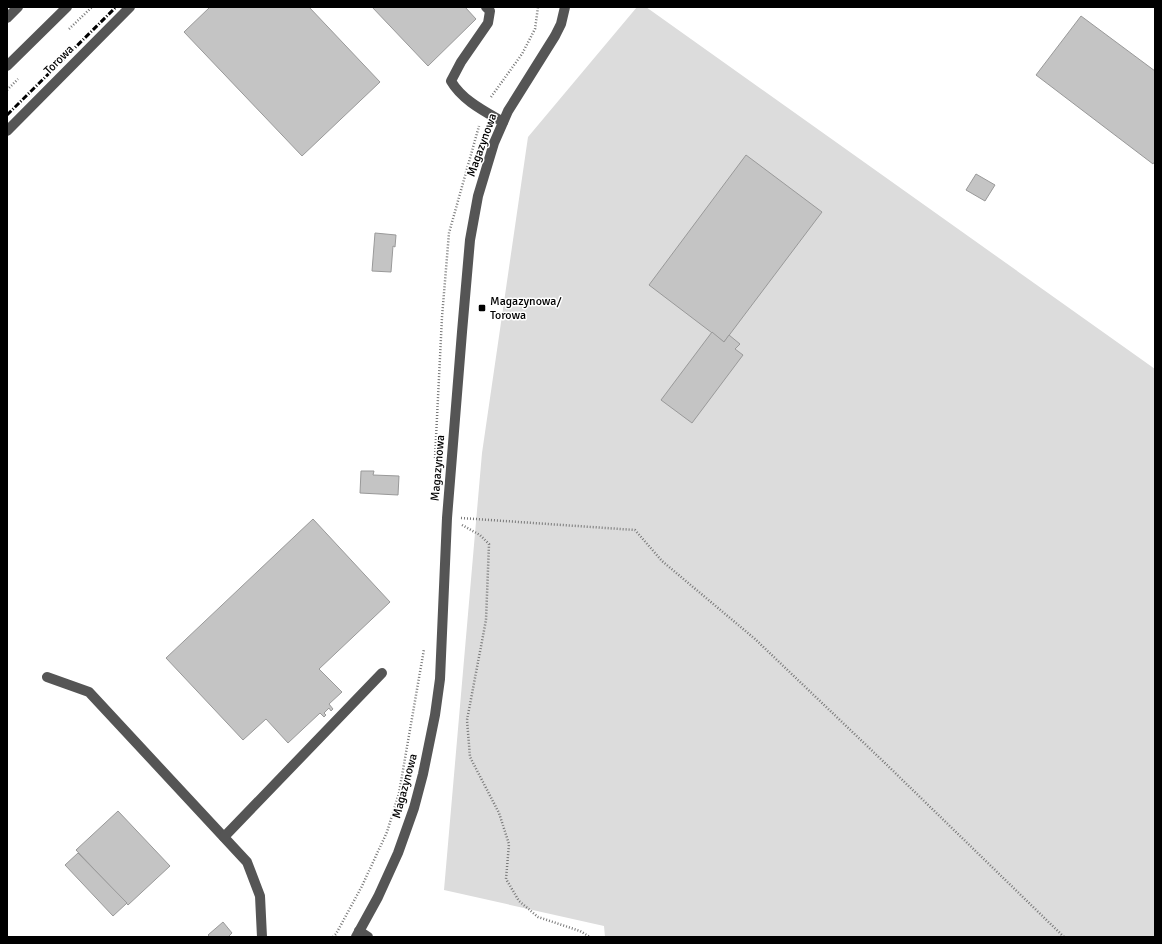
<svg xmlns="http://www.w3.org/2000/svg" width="1162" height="944" font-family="Signika,sans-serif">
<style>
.green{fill:#dcdcdc}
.building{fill:#c4c4c4;stroke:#999}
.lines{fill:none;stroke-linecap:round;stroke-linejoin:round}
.path{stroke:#777;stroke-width:2.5;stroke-dasharray:1 2;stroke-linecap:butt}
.minor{stroke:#555;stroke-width:10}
.rail{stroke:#000;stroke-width:3;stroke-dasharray:6 2 1 2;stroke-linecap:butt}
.poi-dot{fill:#000;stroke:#fff;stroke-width:1.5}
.labels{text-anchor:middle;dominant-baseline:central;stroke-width:3;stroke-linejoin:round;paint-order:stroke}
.street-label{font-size:12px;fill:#000;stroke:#fff}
.poi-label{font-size:12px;fill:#000;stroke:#fff;text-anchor:start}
</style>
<rect width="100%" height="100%" fill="#fff"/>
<!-- green -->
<path class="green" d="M637 7H646L1155 369V937H605L604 926 444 890 482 453 528 137Z"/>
<!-- building -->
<g class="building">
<path d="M210 7H309L380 82 302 156 184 32Z"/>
<path d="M372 7H465L476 19 428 66Z"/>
<path d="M1081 16 1155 71V161L1153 164 1036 75Z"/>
<path d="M746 155 822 212 724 342 649 285Z"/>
<path d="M976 174 995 185 985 201 966 190Z"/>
<path d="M375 233 396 235 395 247 393 246 391 272 372 271Z"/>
<path d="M712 332 724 342 729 335 740 344 735 349 743 355 692 423 661 400Z"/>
<path d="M361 471H374L373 475 399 476 398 495 360 493Z"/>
<path d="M313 519 390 602 319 669 342 692 329 704 333 709 331 711 329 708 324 713 326 715 324 717 320 713 288 743 266 719 243 740 166 658Z"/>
<path d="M118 811 170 866 128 905 76 850Z"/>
<path d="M78 853 127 903 113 916 65 865Z"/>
<path d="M223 922 232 933 228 937H210L208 935Z"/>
</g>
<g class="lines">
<!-- path -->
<g class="path">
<path d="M69 29 92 7"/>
<path d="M7 90 18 79"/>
<path d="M491 97 522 54 535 29 538 7"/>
<path d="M435 458 442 317 449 233 479 126"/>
<path d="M461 518 635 530 662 561 755 639 887 765 1064 937"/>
<path d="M462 525 480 535 489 544 486 620 467 720 470 757 499 813 509 844 506 879 519 901 538 917 580 931 590 937"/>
<path d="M333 937 336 934 362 886 387 832 399 793 424 649"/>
</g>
<!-- minor -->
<g class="minor">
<path d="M486 7 490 11 488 23 461 62 451 81C462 100 484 111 503 122"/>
<path d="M7 18 18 7"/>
<path d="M7 66 67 7"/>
<path d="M7 131 130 7"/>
<path d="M47 677 89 692 247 862 260 896 262 937"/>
<path d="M224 837 382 673"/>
<path d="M359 931 368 937"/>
<path d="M356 937 378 897 398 853 414 808 423 774 435 715 440 679 447 518 462 332 470 240 478 196 494 143 508 111 555 36 561 24 565 7"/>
</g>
<!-- rail -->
<path class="rail" d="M7 115 116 7"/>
</g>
<!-- markers -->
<rect class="poi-dot" x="478" y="304" width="8" height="8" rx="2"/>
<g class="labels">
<!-- street labels -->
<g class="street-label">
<text transform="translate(59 60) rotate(-45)">Torowa</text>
<text transform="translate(482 145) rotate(-70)">Magazynowa</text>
<text transform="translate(438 468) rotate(-85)">Magazynowa</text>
<text transform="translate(405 786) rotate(-75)">Magazynowa</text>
</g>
<!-- poi labels -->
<g class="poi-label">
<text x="490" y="301">Magazynowa/<tspan x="490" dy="14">Torowa</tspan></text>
</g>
</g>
<!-- border -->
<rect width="1162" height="944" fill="none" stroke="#000000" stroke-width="16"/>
</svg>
